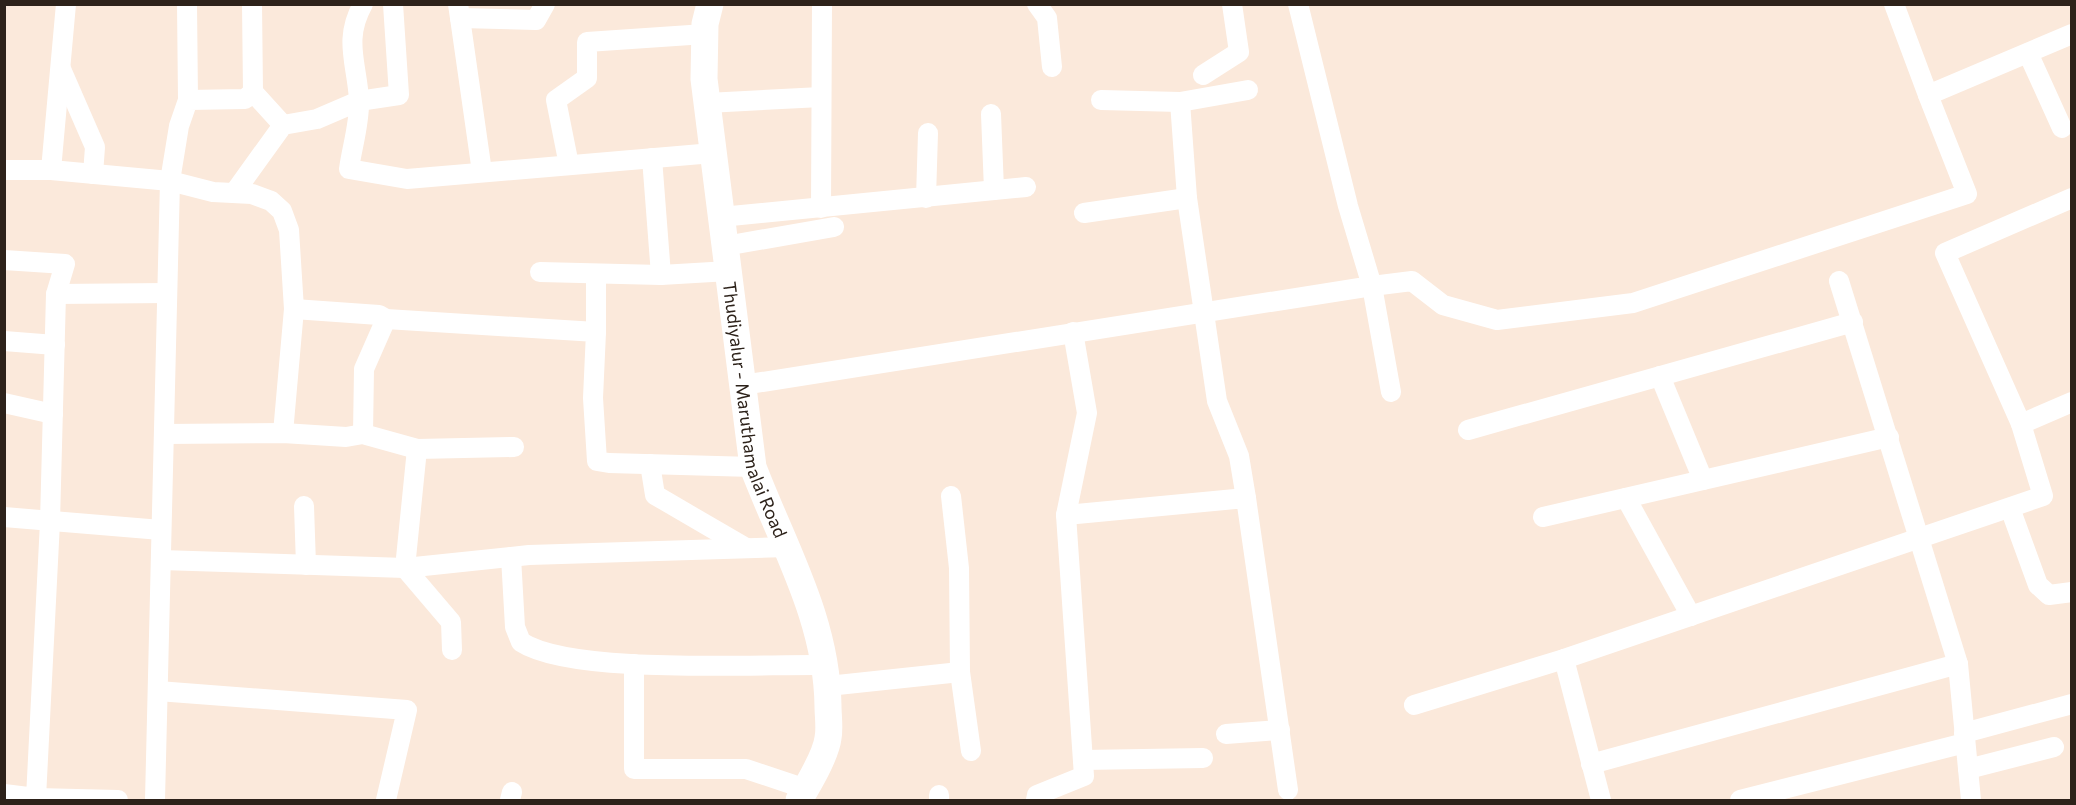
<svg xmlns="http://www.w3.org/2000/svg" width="2076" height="805" font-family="Commissioner,sans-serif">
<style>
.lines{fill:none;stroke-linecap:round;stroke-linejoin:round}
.street{stroke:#fff;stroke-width:20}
.secondary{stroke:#fff;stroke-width:27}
.labels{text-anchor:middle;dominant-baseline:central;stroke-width:4.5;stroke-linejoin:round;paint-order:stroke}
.street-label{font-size:18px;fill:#2d221a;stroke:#fff}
</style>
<rect width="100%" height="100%" fill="#fbe9db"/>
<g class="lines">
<!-- street -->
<g class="street">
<path d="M66 4 51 170 170 181 213 192 252 194 271 201 282 211 289 230 294 309 283 433"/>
<path d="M187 4 188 100"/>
<path d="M363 4C343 40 357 63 359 100 360 122 352 147 349 169L407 179 713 153"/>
<path d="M458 4 482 172"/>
<path d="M1037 4 1047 18 1052 67"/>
<path d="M1894 4 1928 95 2072 34"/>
<path d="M460 18 536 20 545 4"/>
<path d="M2028 53 2062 128"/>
<path d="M61 69 95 147 93 174"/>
<path d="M1203 75 1239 52 1232 4"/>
<path d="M253 92 283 125"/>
<path d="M1101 100 1180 102 1248 90"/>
<path d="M1180 102 1187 198 1217 401 1239 456 1246 498"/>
<path d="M707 103 821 97"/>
<path d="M991 114 994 190"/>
<path d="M652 158 661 275"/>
<path d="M569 165 556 100 587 78V42L705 34"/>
<path d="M4 170H51"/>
<path d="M234 193 283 125 317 119 359 101 399 95 393 4"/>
<path d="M926 198 928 133"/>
<path d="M821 208 822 4"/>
<path d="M1084 213 1187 198"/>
<path d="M721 217 1026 187"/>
<path d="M725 246 834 227"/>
<path d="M4 260 65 264 56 294 50 522 36 798 4 794"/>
<path d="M540 272 661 275 729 271"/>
<path d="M596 274V332"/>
<path d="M1839 281 1958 664 1971 800"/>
<path d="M56 294 167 293"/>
<path d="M294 309 379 315 386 319 596 332 593 398 597 461 609 463 753 467"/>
<path d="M4 341 55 345"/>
<path d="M1660 376 1703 480"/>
<path d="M743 385 1372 286 1348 206 1298 4"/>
<path d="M1391 392 1372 286 1412 281 1443 305 1497 320 1633 303 1967 194 1928 95"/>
<path d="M4 403 53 414"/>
<path d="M2021 424 1945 253 2072 198"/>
<path d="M1468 430 1853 322"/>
<path d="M164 434 283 433 346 437 363 434 417 449 514 447"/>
<path d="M363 434 364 369 386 319"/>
<path d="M417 449 405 568 451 622 452 650"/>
<path d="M650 464 655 495 746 548"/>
<path d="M951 496 959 568 960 672 971 751"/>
<path d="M1626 498 1691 616"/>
<path d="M304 506 306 565"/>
<path d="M2010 508 2038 585 2049 595 2072 592"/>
<path d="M1066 515 1246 498 1288 790"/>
<path d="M4 517 161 530"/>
<path d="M1543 517 1889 437"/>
<path d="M511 557 515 627 521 642C572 675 756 664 824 665"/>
<path d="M161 560 405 568 529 555 787 547"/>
<path d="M1564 659 1601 800"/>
<path d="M634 664V769H746L806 789"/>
<path d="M828 686 960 672"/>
<path d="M158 691 407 710 386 800"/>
<path d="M1414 705 1564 659 2043 496 2021 424 2072 402"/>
<path d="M1964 733 2072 704"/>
<path d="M1226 734 1280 730"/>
<path d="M1083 760 1203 758"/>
<path d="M1591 764 1958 664"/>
<path d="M1968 769 2054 747"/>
<path d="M36 800V798L118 800"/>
<path d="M155 800 170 181 179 126 188 100 245 99 253 92 252 4"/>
<path d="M510 800 512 792"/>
<path d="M939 800V795"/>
<path d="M1036 800 1037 795 1084 776 1066 515 1087 413 1073 332"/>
<path d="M1740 800 1965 743"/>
</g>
<!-- secondary -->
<path class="secondary" id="s1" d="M710 4 705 24 704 79 753 467C783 546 827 619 828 706 828 716 830 728 828 738 826 755 808 785 799 800"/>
</g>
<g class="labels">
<!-- street labels -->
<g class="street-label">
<text stroke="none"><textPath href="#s1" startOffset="411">Thudiyalur - Maruthamalai Road</textPath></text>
</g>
</g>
<!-- border -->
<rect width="2076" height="805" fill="none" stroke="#2d221a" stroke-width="12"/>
</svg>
